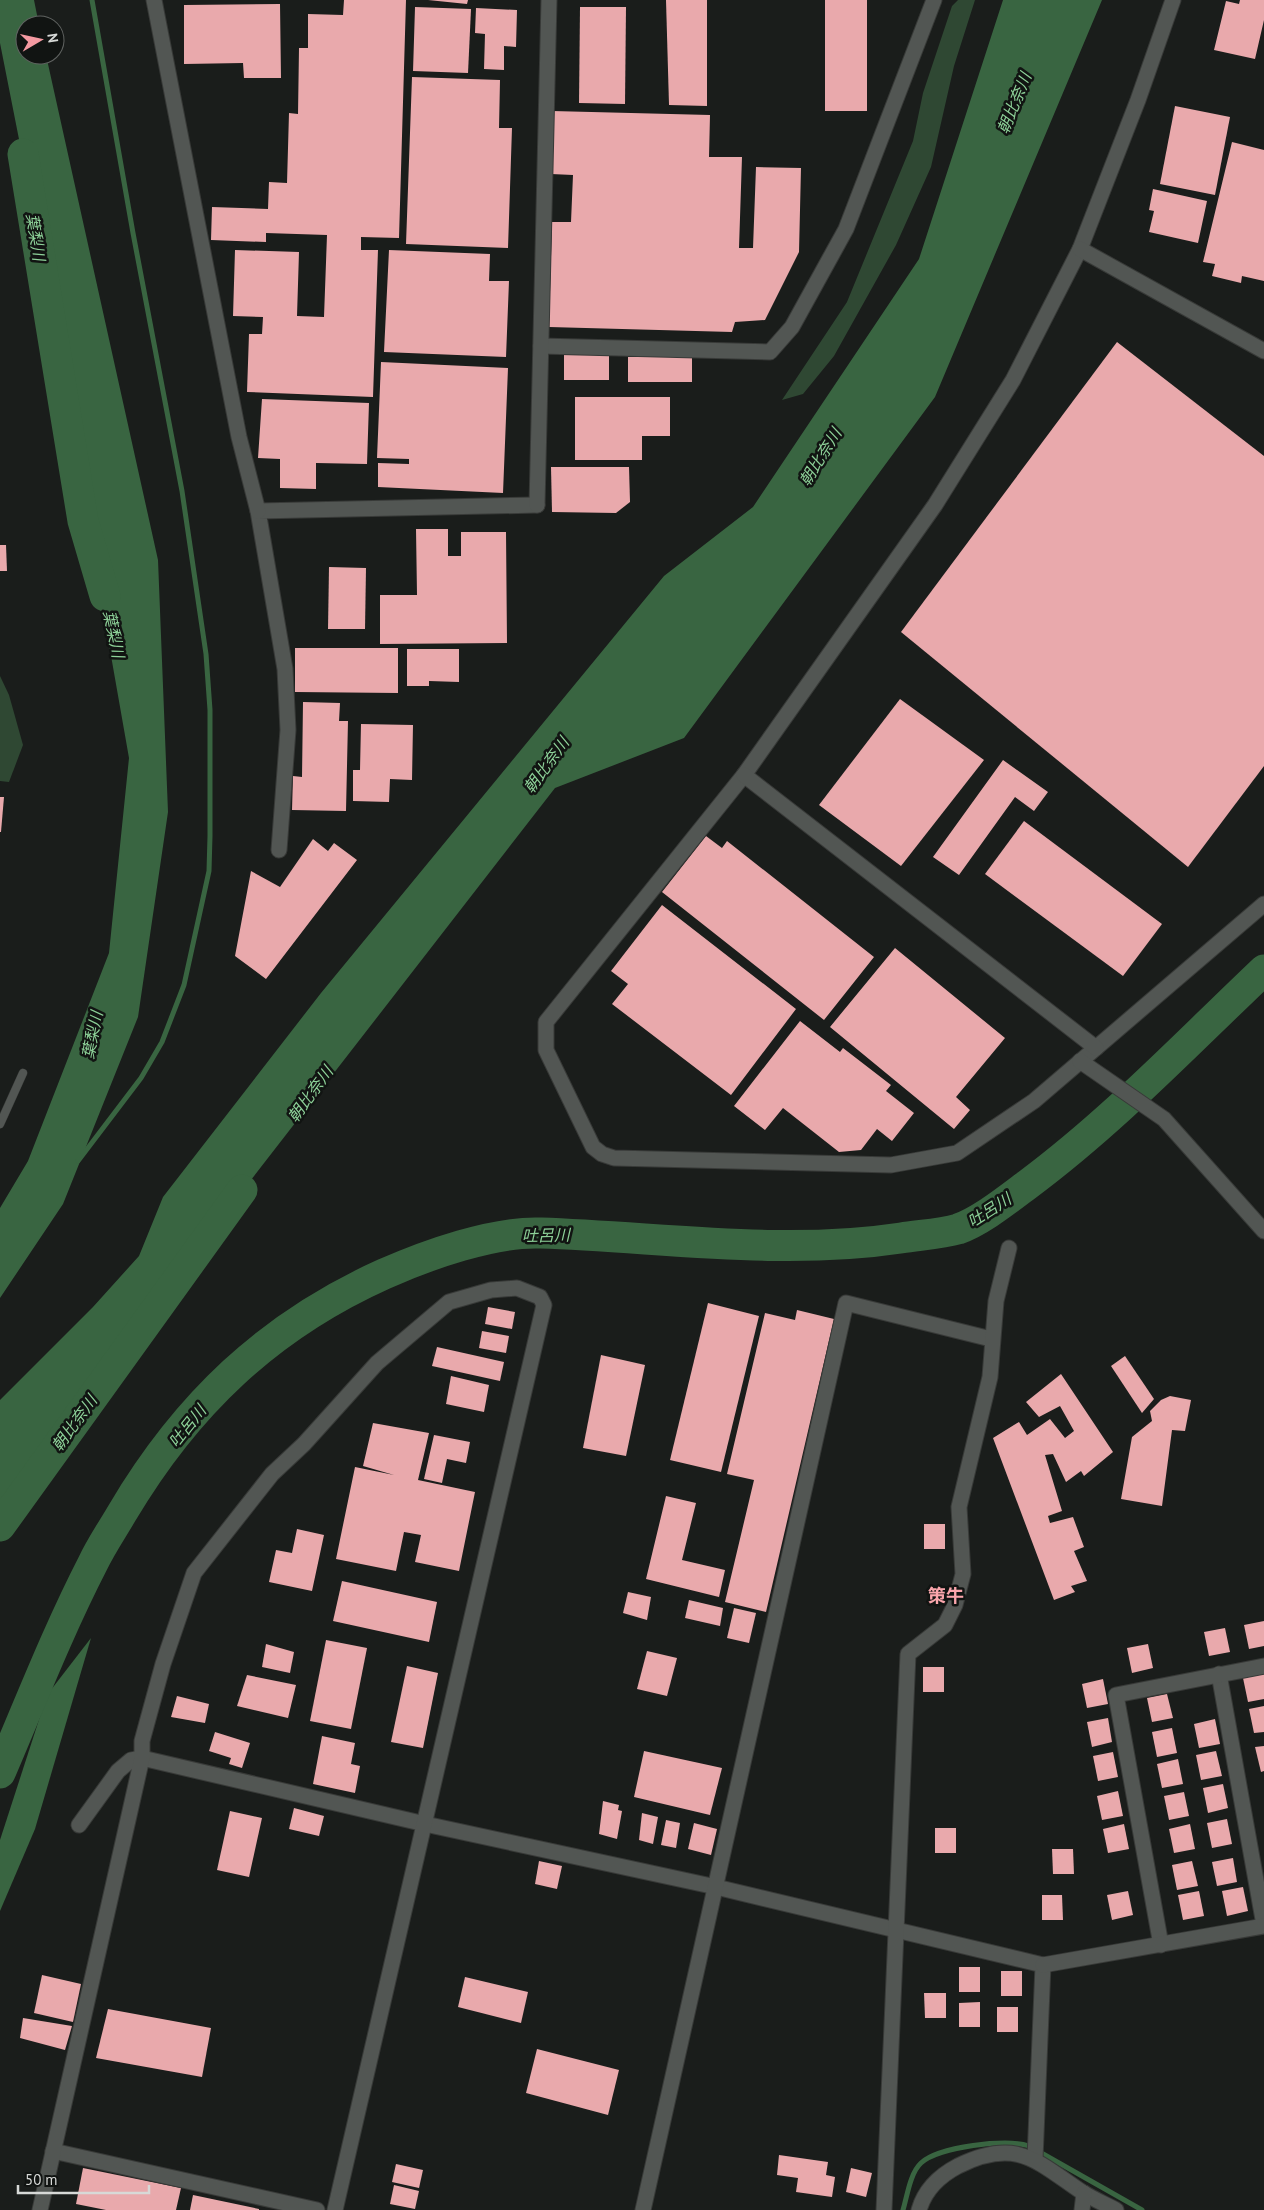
<svg xmlns="http://www.w3.org/2000/svg" width="1264" height="2210" font-family="'PT Sans','Noto Sans JP',sans-serif">
<style>
.green{fill:#2f4833}
.water{fill:#396541}
.lines{fill:none;stroke-linecap:round;stroke-linejoin:round}
.stream{stroke:#396541;stroke-width:5}
.river{stroke:#396541;stroke-width:31}
.building{fill:#e9a9ac}
.service-casing{stroke:#383a38;stroke-width:9}
.minor-casing{stroke:#383a38;stroke-width:17}
.tertiary-casing{stroke:#383a38;stroke-width:17}
.service{stroke:#525653;stroke-width:8}
.minor{stroke:#525653;stroke-width:15}
.tertiary{stroke:#525653;stroke-width:15}
.labels{text-anchor:middle;dominant-baseline:central;stroke-width:5;stroke-linejoin:round;paint-order:stroke}
.water-label{font-size:16px;font-style:italic;fill:#8dd198;stroke:#111412}
.quarter-label{font-size:18px;font-weight:bold;fill:#faa6ac;stroke:#111412}
</style>
<rect width="100%" height="100%" fill="#1a1d1b"/>
<!-- green -->
<g class="green">
<path d="M958 0H975L954 66 931 167 896 245 834 356 803 394 782 400 847 302 913 141 923 93 952 6Z"/>
<path d="M0 676 9 695 23 745 9 782 0 781Z"/>
</g>
<!-- water -->
<g class="water">
<path d="M0 0H34L39 25H25V55H46L158 560 168 812 138 1017 63 1204 0 1298V1208L28 1161 109 953 129 758 30 195 0 43Z"/>
<path d="M1003 0H1102L935 397 684 738 555 788 216 1225 28 1473 0 1533V1400L93 1307 139 1256 163 1197 321 993 664 576 753 507 919 259Z"/>
<path d="M91 1638 35 1829 0 1911V1840L47 1695Z"/>
</g>
<g class="lines">
<!-- stream -->
<g class="stream">
<path d="M78 1161 141 1078 162 1042 184 985 209 871 210 836V710L206 654 182 491 133 233 92 0"/>
<path d="M903 2210C907 2197 910 2173 921 2163 938 2147 1007 2138 1029 2146L1142 2210"/>
</g>
<!-- river -->
<g class="river">
<path d="M23 154 83 521 105 596"/>
<path d="M0 1526 242 1190"/>
<path d="M0 1773C30 1703 58 1631 93 1563 101 1546 112 1530 122 1513 186 1405 268 1326 384 1274 427 1255 494 1231 541 1233 661 1237 782 1256 901 1238 920 1235 941 1234 958 1229 981 1221 1008 1199 1027 1185 1113 1121 1187 1043 1264 970"/>
</g>
</g>
<!-- building -->
<g class="building">
<path d="M344 0H406L399 238 361 237V250H378L373 397 247 392 249 334H262L263 317 233 316 235 250 299 252 297 316 324 317 327 235 266 233V242L211 240 212 207 268 209 269 182 287 183 289 113 298 114 299 48H308V14L343 15Z"/>
<path d="M428 0H468L467 4Z"/>
<path d="M666 0H707V106L669 105Z"/>
<rect x="825" y="0" width="42" height="111"/>
<path d="M1240 0H1264V20L1255 59 1214 50 1226 1 1239 4Z"/>
<path d="M280 4 281 78H244L243 63 184 64V5Z"/>
<path d="M415 7 471 9 468 73 413 71Z"/>
<path d="M580 7H626L625 104 579 103Z"/>
<path d="M476 8 517 10 516 47 504 46V70L484 69 485 34 475 33Z"/>
<path d="M412 77 500 80 499 128H512L508 248 406 244Z"/>
<path d="M1175 106 1230 117 1215 195 1160 184Z"/>
<path d="M552 111 710 115 709 157H742L739 248H753L756 167 801 168 799 252 765 320 735 322 732 332 549 327 552 222H571L573 175 551 174Z"/>
<path d="M1232 142 1264 150V281L1242 276 1241 283 1212 276 1215 264 1203 262Z"/>
<path d="M1153 189 1207 201 1198 243 1149 232 1154 211 1149 210Z"/>
<path d="M389 250 490 254 489 281H509L506 357 384 352Z"/>
<path d="M1117 342 1264 456V766L1188 867 901 632Z"/>
<path d="M564 354 609 355V380H564Z"/>
<rect x="628" y="357" width="64" height="25"/>
<path d="M381 362 508 368 503 493 378 487V463L409 464V459L377 458Z"/>
<path d="M575 397H670V436H642V460H575Z"/>
<path d="M262 399 369 403 367 464 316 463V489L280 488V459L258 458Z"/>
<path d="M551 467H629L630 502 616 513 552 512Z"/>
<path d="M416 529H448V556H461V532H506L507 643 380 644V595H417Z"/>
<path d="M0 545H6L7 571H0Z"/>
<path d="M329 567 366 568 365 629H328Z"/>
<path d="M295 648H398V693L295 692Z"/>
<path d="M407 649H459V682L429 681V686H407Z"/>
<path d="M900 699 984 760 901 866 819 805Z"/>
<path d="M303 702 340 703 339 721H348L346 811 292 810 293 776 302 777Z"/>
<path d="M361 724 413 725 412 780 390 779 389 802 353 801V770H360Z"/>
<path d="M1003 760 1048 792 1034 811 1015 797 959 875 933 857Z"/>
<path d="M0 797H4L1 832H0Z"/>
<path d="M1024 821 1162 924 1123 976 985 874Z"/>
<path d="M706 836 722 848 727 841 874 957 824 1020 662 892Z"/>
<path d="M313 839 328 851 334 843 357 860 266 979 235 956 251 871 280 887Z"/>
<path d="M662 905 796 1009 731 1095 612 1004 628 984 611 971Z"/>
<path d="M895 948 1005 1038 956 1097 970 1110 954 1129 830 1027Z"/>
<path d="M800 1021 840 1052 843 1048 891 1085 886 1091 914 1113 892 1141 877 1129 861 1150 839 1152 783 1108 765 1130 734 1106Z"/>
<path d="M708 1303 759 1316 721 1472 670 1460Z"/>
<path d="M488 1307 515 1312 512 1329 485 1324Z"/>
<path d="M797 1310 834 1319 766 1612 725 1602 754 1480 727 1474 765 1313 795 1320Z"/>
<path d="M482 1331 509 1336 506 1353 479 1348Z"/>
<path d="M437 1347 504 1362 500 1381 432 1366Z"/>
<path d="M601 1355 645 1365 626 1456 583 1448Z"/>
<path d="M1125 1356 1154 1399 1142 1413 1111 1366Z"/>
<path d="M1061 1374 1113 1452 1084 1476 1081 1471 1066 1482 1053 1454 1045 1455 1062 1511 1048 1516 1050 1523 1073 1517 1084 1547 1074 1551 1087 1581 1071 1586 1075 1592 1054 1600 993 1438 1019 1422 1027 1435 1050 1419 1065 1438 1074 1431 1060 1406 1039 1417 1026 1402Z"/>
<path d="M451 1376 489 1385 484 1412 446 1404Z"/>
<path d="M1170 1396 1191 1400 1185 1431 1172 1430 1162 1506 1121 1499 1132 1437 1152 1421 1150 1411 1161 1400Z"/>
<path d="M373 1423 429 1433 418 1480 475 1492 459 1571 415 1562 421 1535 404 1532 396 1571 336 1559 355 1467 394 1475 363 1466Z"/>
<path d="M434 1435 470 1442 466 1463 447 1459 442 1483 424 1479Z"/>
<path d="M666 1496 696 1503 682 1560 725 1570 719 1597 646 1579Z"/>
<rect x="924" y="1524" width="21" height="25"/>
<path d="M297 1529 324 1535 312 1591 269 1582 276 1550 292 1553Z"/>
<path d="M342 1581 437 1602 429 1642 333 1621Z"/>
<path d="M628 1592 651 1597 647 1620 623 1613Z"/>
<path d="M689 1600 723 1608 720 1626 685 1618Z"/>
<path d="M734 1608 756 1613 749 1643 727 1638Z"/>
<path d="M1264 1621V1646L1249 1649 1244 1625Z"/>
<path d="M1225 1628 1230 1652 1209 1656 1204 1632Z"/>
<path d="M326 1640 367 1648 351 1729 310 1721Z"/>
<path d="M266 1644 294 1652 290 1673 262 1667Z"/>
<path d="M1148 1644 1153 1668 1132 1673 1127 1648Z"/>
<path d="M647 1651 677 1658 667 1696 637 1689Z"/>
<path d="M407 1666 438 1673 423 1748 391 1742Z"/>
<rect x="923" y="1667" width="21" height="25"/>
<path d="M1264 1674V1699L1248 1702 1243 1678Z"/>
<path d="M247 1675 296 1685 288 1718 237 1706Z"/>
<path d="M1103 1679 1108 1704 1087 1708 1082 1684Z"/>
<path d="M1167 1694 1173 1718 1152 1722 1147 1698Z"/>
<path d="M177 1696 209 1704 205 1723 171 1717Z"/>
<path d="M1264 1706V1732L1254 1733 1249 1709Z"/>
<path d="M1108 1718 1112 1742 1092 1747 1087 1722Z"/>
<path d="M1215 1719 1220 1744 1199 1748 1194 1724Z"/>
<path d="M1172 1728 1177 1753 1157 1757 1152 1732Z"/>
<path d="M215 1732 250 1743 242 1768 229 1764 231 1758 209 1751Z"/>
<path d="M322 1736 355 1743 351 1764 360 1766 355 1793 313 1784Z"/>
<path d="M1264 1746V1771L1261 1772 1255 1747Z"/>
<path d="M644 1751 722 1768 710 1815 634 1797Z"/>
<path d="M1216 1751 1222 1776 1201 1780 1196 1755Z"/>
<path d="M1113 1752 1118 1777 1098 1781 1093 1756Z"/>
<path d="M1178 1759 1183 1784 1162 1788 1157 1764Z"/>
<path d="M1223 1784 1228 1808 1208 1813 1203 1788Z"/>
<path d="M1118 1791 1123 1816 1102 1820 1097 1796Z"/>
<path d="M1184 1792 1189 1816 1169 1820 1164 1796Z"/>
<path d="M603 1801 619 1805 618 1810 622 1811 617 1839 599 1834Z"/>
<path d="M294 1808 324 1816 319 1836 289 1829Z"/>
<path d="M230 1811 262 1818 249 1877 217 1870Z"/>
<path d="M642 1813 658 1817 653 1844 639 1840Z"/>
<path d="M1227 1819 1232 1844 1212 1848 1207 1823Z"/>
<path d="M666 1820 680 1823 676 1848 661 1845Z"/>
<path d="M694 1823 717 1829 711 1855 688 1849Z"/>
<path d="M1124 1824 1129 1849 1108 1853 1103 1829Z"/>
<path d="M1190 1824 1195 1849 1174 1853 1169 1829Z"/>
<rect x="935" y="1828" width="21" height="25"/>
<path d="M1052 1849H1073L1074 1874H1053Z"/>
<path d="M1233 1858 1237 1882 1217 1886 1212 1862Z"/>
<path d="M539 1861 562 1866 557 1889 535 1884Z"/>
<path d="M1192 1861 1198 1886 1177 1890 1172 1865Z"/>
<path d="M1243 1887 1248 1911 1227 1916 1222 1891Z"/>
<path d="M1128 1891 1133 1915 1112 1920 1107 1895Z"/>
<path d="M1199 1891 1204 1916 1183 1920 1178 1895Z"/>
<path d="M1042 1895H1062L1063 1920H1042Z"/>
<rect x="959" y="1967" width="21" height="25"/>
<rect x="1001" y="1971" width="21" height="25"/>
<path d="M42 1975 81 1984 73 2022 34 2013Z"/>
<path d="M465 1977 528 1992 521 2023 458 2007Z"/>
<path d="M924 1993H946V2018H925Z"/>
<path d="M980 2002V2027H959V2003Z"/>
<rect x="997" y="2007" width="21" height="25"/>
<path d="M108 2009 211 2028 202 2077 96 2058Z"/>
<path d="M23 2018 72 2026 65 2050 20 2038Z"/>
<path d="M537 2049 619 2070 608 2115 526 2093Z"/>
<path d="M779 2155 828 2162 826 2175 835 2177 832 2197 796 2192 798 2178 777 2175Z"/>
<path d="M396 2164 423 2170 419 2188 392 2182Z"/>
<path d="M83 2168 181 2188 176 2210H106L76 2204Z"/>
<path d="M851 2168 872 2173 866 2197 846 2192Z"/>
<path d="M394 2185 419 2191 415 2209 390 2204Z"/>
<path d="M193 2195 259 2209V2210H190Z"/>
</g>
<g class="lines">
<defs>
<path id="service" d="M0 1124 23 1073"/>
<g id="minor">
<path d="M1173 0 1138 100 1080 249 1013 380 935 505 744 775 546 1022V1050L593 1147 602 1154 614 1158 891 1165 957 1153 1034 1101 1264 904"/>
<path d="M1080 249 1264 351"/>
<path d="M541 346 770 352 792 327 846 229 934 0"/>
<path d="M744 775 1096 1048"/>
<path d="M279 850 288 730 285 669 258 511 537 505"/>
<path d="M1080 1061 1164 1119 1264 1231"/>
<path d="M1219 1674 1264 1925"/>
<path d="M79 1825 118 1771 131 1760 142 1758 425 1824 716 1887 1043 1965 1035 2159"/>
<path d="M1161 1945 1116 1695 1264 1666"/>
<path d="M53 2151 317 2210"/>
<path d="M40 2210 142 1758V1741L163 1664 194 1573 272 1474 304 1444 377 1363 449 1302 491 1290 517 1288 540 1297 544 1305 335 2210"/>
<path d="M643 2210 846 1303 991 1339"/>
<path d="M884 2210 908 1654 945 1625 955 1605 963 1574 959 1507 990 1377 996 1301 1009 1248"/>
<path d="M919 2210C925 2189 939 2176 958 2166 1017 2137 1036 2161 1082 2192 1093 2199 1105 2204 1116 2210"/>
<path d="M1082 2210 1084 2193"/>
</g>
<g id="tertiary">
<path d="M154 0 239 437 258 511"/>
<path d="M537 505 549 0"/>
<path d="M1043 1965 1264 1926"/>
</g>
</defs>
<!-- service casing -->
<use href="#service" class="service-casing"/>
<!-- minor casing -->
<use href="#minor" class="minor-casing"/>
<!-- tertiary casing -->
<use href="#tertiary" class="tertiary-casing"/>
<!-- service -->
<use href="#service" class="service"/>
<!-- minor -->
<use href="#minor" class="minor"/>
<!-- tertiary -->
<use href="#tertiary" class="tertiary"/>
</g>
<g class="labels">
<!-- water labels -->
<g class="water-label">
<text transform="translate(1014 103) rotate(-68)">朝比奈川</text>
<text transform="translate(36 237) rotate(81)">葉梨川</text>
<text transform="translate(820 457) rotate(-58)">朝比奈川</text>
<text transform="translate(114 634) rotate(78)">葉梨川</text>
<text transform="translate(546 765) rotate(-54)">朝比奈川</text>
<text transform="translate(92 1035) rotate(-79)">葉梨川</text>
<text transform="translate(310 1094) rotate(-54)">朝比奈川</text>
<text transform="translate(989 1210) rotate(-33)">吐呂川</text>
<text transform="translate(546 1235) rotate(-1)">吐呂川</text>
<text transform="translate(74 1423) rotate(-54)">朝比奈川</text>
<text transform="translate(187 1426) rotate(-51)">吐呂川</text>
</g>
<!-- quarter labels -->
<g class="quarter-label">
<text x="946" y="1595">策牛</text>
</g>
</g>
<!-- north arrow -->
<g transform="translate(40 40) rotate(81)"><circle r="24" fill="#111412" stroke="#606361"/>
<path d="M0-4L9 19L0 12L-9 19Z" fill="#f49aa1"/>
<text y="-8" font-size="14" font-weight="bold" text-anchor="middle" fill="#d7d9d7">N</text>
</g>
<!-- scale -->
<path d="M18 2185v8h131v-8" fill="none" stroke="#d7d9d7" stroke-width="2.5"/>
<text x="25" y="2185" font-size="15" fill="#d7d9d7" stroke="#111412" stroke-width="4" paint-order="stroke">50 m</text>
</svg>
